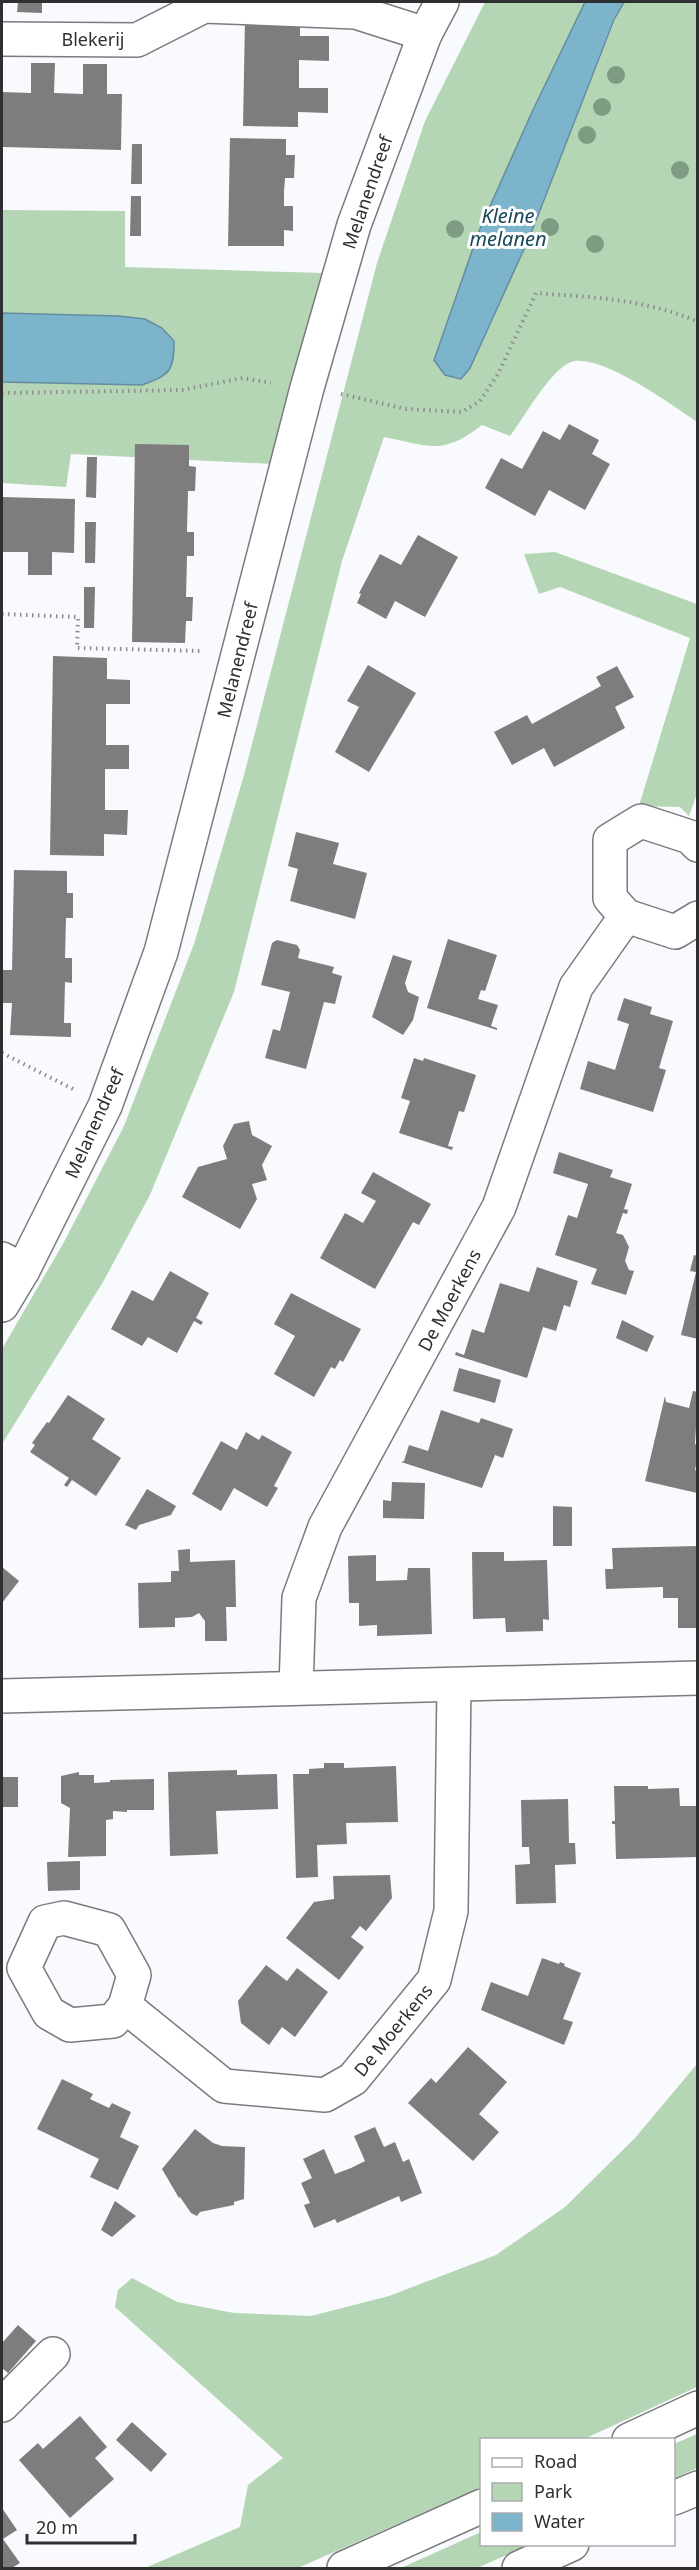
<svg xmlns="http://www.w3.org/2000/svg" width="699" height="2570" font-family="'Noto Sans',sans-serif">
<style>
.green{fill:#b5d6b4}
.water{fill:#7cb4cc;stroke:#658c9d;stroke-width:1.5}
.building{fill:#7f7c7d}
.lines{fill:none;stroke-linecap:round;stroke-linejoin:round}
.street-casing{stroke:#7a7b7e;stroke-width:36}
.secondary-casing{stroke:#7a7b7e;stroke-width:36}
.primary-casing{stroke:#7a7b7e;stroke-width:36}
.path{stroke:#8b8c8e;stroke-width:4;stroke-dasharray:1.5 4.5;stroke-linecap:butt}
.street{stroke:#fff;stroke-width:33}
.secondary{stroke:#fff;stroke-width:33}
.primary{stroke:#fff;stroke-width:33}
.tree{fill:#7e9c81}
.labels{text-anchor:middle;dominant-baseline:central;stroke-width:6;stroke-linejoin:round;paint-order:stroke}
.street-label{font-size:18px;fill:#2e2f30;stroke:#fff}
.water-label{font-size:20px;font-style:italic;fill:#174759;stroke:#fff}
</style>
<rect width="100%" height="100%" fill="#f9fafd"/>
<!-- green -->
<g class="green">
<path d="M485 2H585L532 112 479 231 434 359 445 375 470 368 530 236 615 20 624 2H697V422C674 406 599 352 571 362 550 370 524 418 510 436L482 425C442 456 430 446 384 437L342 561 234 992 150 1195 103 1282 2 1444V1349L64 1242 124 1126 194 944 244 775 377 263 425 121Z"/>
<path d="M2 210 125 211V267L323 273 272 464 71 454 66 487 2 483V382L142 385 145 319 119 316 2 313Z"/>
<path d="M555 552 697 604 698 791 689 816 680 807 639 806 690 638 560 587 539 594 524 554Z"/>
<path d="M697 2064V2387L584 2439 482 2440 481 2487 298 2568H145L240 2527 248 2485 283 2458 115 2307 118 2290 132 2278 177 2302 234 2313 311 2316 389 2296 496 2255 565 2207 635 2138Z"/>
<path d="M697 2434V2468L674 2479V2444Z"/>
<path d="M481 2532 482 2544 529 2545 477 2568H401Z"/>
</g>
<!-- water -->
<g class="water">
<path d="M585 2H624L614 20 530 236 470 368 461 379 445 375 434 360 479 231 532 112Z"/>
<path d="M2 313 119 316 145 319 162 328 174 341C174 371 170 375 142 385L2 382Z"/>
</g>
<!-- building -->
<g class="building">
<path d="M18 2H42V13L17 12Z"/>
<path d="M245 20 300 21V36H329V61L299 60V88H328V113L298 112V127L243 126Z"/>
<path d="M31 63H55L54 93 83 94V64H107V94H122L121 150 2 147V92L31 93Z"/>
<path d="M230 138 286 139V155H295L294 178H285L284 192V206H293V231L284 230V246H228Z"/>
<path d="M132 144H142V184H131Z"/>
<path d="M131 196H141V236H130Z"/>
<path d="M569 424 599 440 592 454 610 464 585 510 549 490 535 516 485 488 501 458 522 469 543 431 560 440Z"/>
<path d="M135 444 189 445V466L196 467 195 491H188L187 532H194V556H187L186 597H193L192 621H186L185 643 132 642Z"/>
<path d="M87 457H97L96 498 86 497Z"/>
<path d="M2 497 75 499 74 553 52 552V575H28V552H2Z"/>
<path d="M85 522H96L95 563H85Z"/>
<path d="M418 535 458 557 425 617 395 601 386 619 357 603 361 594 359 593 380 554 401 565Z"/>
<path d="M84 587H95L94 628H84Z"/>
<path d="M53 656 107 658V679L130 680V704H106V745H129V769H105V810H128L127 835 104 834V856L50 855Z"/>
<path d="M368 665 416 693 369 772 335 752 359 707 347 701Z"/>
<path d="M617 666 634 697 615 707 625 728 554 767 544 748 512 765 494 732 527 715 532 724 601 686 596 677Z"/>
<path d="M296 832 339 843 333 864 367 873 355 919 290 901 298 869 288 866Z"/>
<path d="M14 870 67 871V893H73V918H66L65 958H72V983L65 982 64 1023H71V1037L10 1035 12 1003H2V970H12Z"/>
<path d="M448 939 497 955 485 991 481 990 478 999 498 1005 491 1026 497 1028V1030L427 1008Z"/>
<path d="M277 940 297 945 300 950 298 958 334 967 332 973 342 976 335 1004 324 1002 306 1069 265 1058 273 1029 280 1031 290 992 261 985 272 943Z"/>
<path d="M393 955 412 961 405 983 408 992 419 997 413 1020 403 1035 372 1017Z"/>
<path d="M624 998 652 1007 650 1014 673 1021 659 1068 666 1070 653 1112 580 1089 588 1061 615 1070 629 1024 617 1020Z"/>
<path d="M414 1058 423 1061 424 1058 476 1075 464 1112 459 1111 448 1146 453 1147 452 1150 399 1133 410 1101 401 1098Z"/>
<path d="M249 1121 252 1135 272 1146 262 1165 267 1180 252 1184 257 1199 240 1229 182 1197 198 1167 227 1159 223 1146 234 1124Z"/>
<path d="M559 1152 613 1170 610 1177 632 1184 624 1209 628 1210 627 1214 623 1213 616 1233 623 1235 629 1247 625 1261 629 1270 634 1271 626 1295 591 1284 597 1269 555 1255 568 1215 577 1218 588 1184 553 1173Z"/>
<path d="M373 1172 431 1204 419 1225 413 1222 375 1289 320 1258 345 1213 363 1223 376 1201 361 1193Z"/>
<path d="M694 1255 698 1256V1339L681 1335 696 1272 690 1271Z"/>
<path d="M537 1267 578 1281 570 1307 564 1305 556 1331 543 1327 527 1378 455 1355 456 1352 464 1355 472 1329 484 1333 500 1283 529 1292Z"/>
<path d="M170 1271 209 1293 196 1318 203 1322 201 1325 194 1321 177 1353 148 1337 142 1346 111 1329 132 1290 153 1301Z"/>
<path d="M291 1293 361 1329 343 1362 340 1360 335 1369 331 1367 314 1397 274 1374 295 1336 274 1324Z"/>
<path d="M622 1320 654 1336 647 1352 616 1338Z"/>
<path d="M459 1368 501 1380 495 1403 453 1391Z"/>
<path d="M693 1391 698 1392 695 1444 698 1445V1466L696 1465 695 1470 698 1471 697 1493 645 1481 665 1396 666 1402 689 1408Z"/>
<path d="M68 1395 105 1419 92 1439 121 1458 96 1496 72 1480 67 1487 64 1485 69 1478 30 1452 35 1445 32 1443 47 1422 49 1423Z"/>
<path d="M441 1410 479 1423 481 1418 513 1429 503 1458 495 1455 482 1488 401 1462 404 1461 409 1445 428 1451Z"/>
<path d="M246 1432 259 1440 262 1435 292 1452 274 1486 278 1488 267 1507 234 1488 221 1511 192 1494 221 1441 237 1450Z"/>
<path d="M392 1482 425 1483 424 1519 383 1518V1500L391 1501Z"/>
<path d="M147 1489 176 1506 171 1515 139 1525 136 1530 125 1525Z"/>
<path d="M553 1506 572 1507V1546H553Z"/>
<path d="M698 1546V1628H678V1598H663V1587L606 1589 605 1569H613L612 1548Z"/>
<path d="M190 1549V1562L235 1560 236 1607H226L227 1641H205V1621L199 1613 192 1617 175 1618V1627L139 1628 138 1583 171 1582V1571H179L178 1550Z"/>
<path d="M472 1552H504V1561L547 1560 549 1620 543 1619V1631L506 1632 505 1618 473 1619Z"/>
<path d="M376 1555V1581L407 1580 408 1568H430L432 1634 377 1636V1625L359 1626V1603H349L348 1556Z"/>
<path d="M2 1567 19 1581 2 1603Z"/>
<path d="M324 1763H344V1768L396 1766 398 1822 346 1823 347 1844 317 1845 318 1877 296 1878 293 1774H309V1769L324 1768Z"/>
<path d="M237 1770V1775L277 1774 278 1809 216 1811 218 1854 170 1856 168 1772Z"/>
<path d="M79 1772V1775H94V1783L110 1782V1780L154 1779V1810H127V1812L113 1811V1819L106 1820V1856L68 1857 70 1808 61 1803V1776Z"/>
<rect x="2" y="1777" width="16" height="30"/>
<path d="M614 1786H648V1789L679 1788 680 1806H698V1857L616 1859 615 1824H612V1821H615Z"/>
<path d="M568 1799 569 1843H575L576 1864 555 1865 556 1903 516 1904 515 1865 530 1864 529 1847H522L521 1800Z"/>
<path d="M80 1861V1890L48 1891 47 1862Z"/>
<path d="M390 1875 392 1898 366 1931 360 1926 351 1937 364 1947 339 1980 286 1938 314 1902 334 1899 333 1876Z"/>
<path d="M542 1958 559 1964 560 1962 565 1964 564 1966 581 1973 563 2019 573 2022 564 2045 481 2010 491 1982 528 1996Z"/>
<path d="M266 1965 287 1981 297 1968 328 1992 295 2037 282 2027 269 2045 241 2023 238 2001Z"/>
<path d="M468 2047 507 2082 479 2114 499 2132 473 2161 408 2103 431 2078 436 2083Z"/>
<path d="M62 2079 93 2094 90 2099 109 2108 112 2103 131 2112 120 2137 139 2146 118 2190 90 2177 99 2159 37 2129Z"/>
<path d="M375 2127 384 2147 395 2142 403 2162 409 2159 422 2193 401 2202 399 2196 337 2223 335 2219 314 2228 304 2205 310 2203 301 2183 312 2178 303 2159 324 2149 335 2174 351 2168 365 2161 354 2136Z"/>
<path d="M195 2129 213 2143 222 2146 245 2147 244 2199 234 2202V2205L200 2212 197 2216 191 2213 180 2197 179 2198 162 2169Z"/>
<path d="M115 2201 136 2216 112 2237 101 2230Z"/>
<path d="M18 2325 36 2341 8 2373 2 2368V2343Z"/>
<path d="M80 2416 107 2447 95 2458 114 2479 70 2518 19 2460 38 2443 43 2449Z"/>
<path d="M132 2422 167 2454 151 2472 116 2440Z"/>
<path d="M2 2508 17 2530 3 2539 20 2563 12 2568H2Z"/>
</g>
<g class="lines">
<defs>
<g id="street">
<path d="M2 39 137 40 204 6 356 12 425 34"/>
<path d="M698 845 690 837 641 821 610 840V898L626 916 675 932 698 918"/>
<path d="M2 1259 23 1270"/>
<path d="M296 1688 299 1598 325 1527 499 1207 576 987 626 916"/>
<path d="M2 1696 698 1678"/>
<path d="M125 2006 113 2021 70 2025 49 2013 24 1968 45 1922 64 1918 109 1930 134 1975 125 2006 224 2086 325 2095 353 2079 434 1980 451 1911 454 1685"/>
<path d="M2 2405 53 2354"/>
</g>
<path id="secondary" d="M2 1305 23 1270 105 1106 161 952 307 388 354 225 425 34 442 2"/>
<g id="primary">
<path d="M629 2440 698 2408"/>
<path d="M674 2498 698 2488"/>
<path d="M344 2568 482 2506"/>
<path d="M519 2568 572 2544"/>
</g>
</defs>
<!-- street casing -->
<use href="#street" class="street-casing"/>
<!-- secondary casing -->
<use href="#secondary" class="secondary-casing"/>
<!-- primary casing -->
<use href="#primary" class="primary-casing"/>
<!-- path -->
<g class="path">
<path d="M2 393 182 390 243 378 271 383"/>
<path d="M341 394 406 409 462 412 480 401 498 374 536 293C591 297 646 299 698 322"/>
<path d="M2 614 78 617 77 648 203 651"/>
<path d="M2 1053 75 1090"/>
</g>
<!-- street -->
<use href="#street" class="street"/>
<!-- secondary -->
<use href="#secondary" class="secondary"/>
<!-- primary -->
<use href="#primary" class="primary"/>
</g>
<!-- trees -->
<g class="tree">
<circle cx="616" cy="75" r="9"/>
<circle cx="602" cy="107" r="9"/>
<circle cx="587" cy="135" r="9"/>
<circle cx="680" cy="170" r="9"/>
<circle cx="550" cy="227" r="9"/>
<circle cx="455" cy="229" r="9"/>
<circle cx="595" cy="244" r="9"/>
</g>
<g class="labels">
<!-- street labels -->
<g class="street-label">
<text x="93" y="39">Blekerij</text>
<text transform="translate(367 192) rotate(-71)">Melanendreef</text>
<text transform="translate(237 660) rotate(-76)">Melanendreef</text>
<text transform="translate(94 1123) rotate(-66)">Melanendreef</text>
<text transform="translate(449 1300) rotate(-62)">De Moerkens</text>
<text transform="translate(393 2030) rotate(-51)">De Moerkens</text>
</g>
<!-- water labels -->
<g class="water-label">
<text x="508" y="215">Kleine<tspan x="508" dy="23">melanen</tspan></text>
</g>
</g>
<!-- border -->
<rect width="699" height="2570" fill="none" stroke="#2e2f30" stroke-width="6"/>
<!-- legend -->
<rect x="480" y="2438" width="195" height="108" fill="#ffffff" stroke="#abacac" stroke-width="1.5"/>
<rect x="492" y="2458" width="30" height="9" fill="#ffffff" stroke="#abacac" stroke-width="1.5"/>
<text x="534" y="2468" font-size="18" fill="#2e2f30">Road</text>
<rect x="492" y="2483" width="30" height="18" fill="#b5d6b4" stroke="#abacac" stroke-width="1.5"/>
<text x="534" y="2498" font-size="18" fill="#2e2f30">Park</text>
<rect x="492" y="2513" width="30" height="18" fill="#7cb4cc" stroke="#abacac" stroke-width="1.5"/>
<text x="534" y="2528" font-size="18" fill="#2e2f30">Water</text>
<!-- scale -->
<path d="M27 2534v9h108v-9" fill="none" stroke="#2e2f30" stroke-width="3"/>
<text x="36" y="2534" font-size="18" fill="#2e2f30" stroke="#ffffff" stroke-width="4.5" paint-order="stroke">20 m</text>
</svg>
